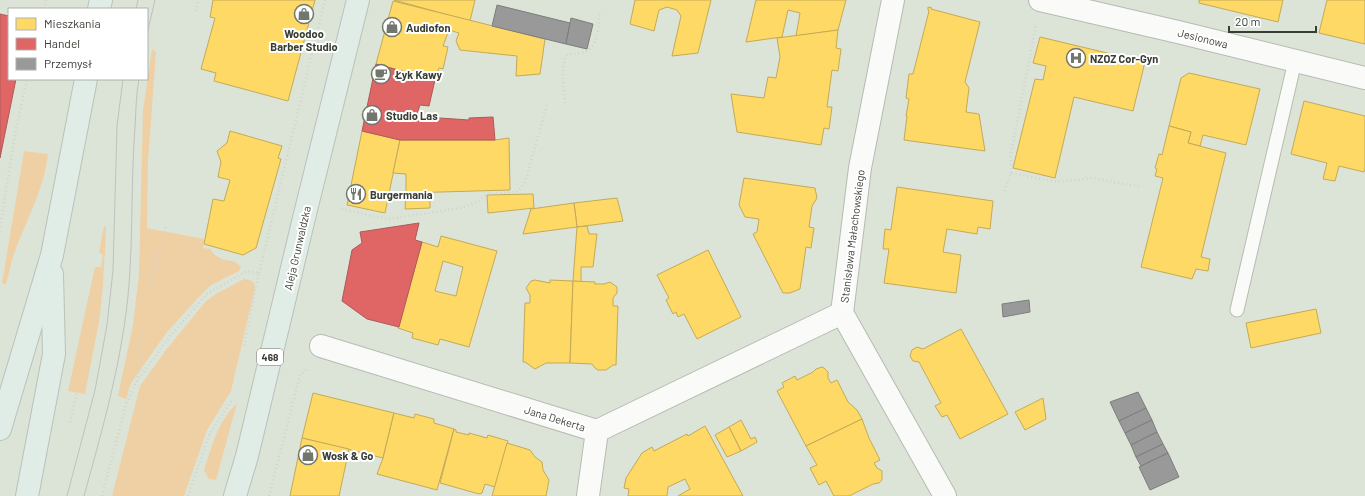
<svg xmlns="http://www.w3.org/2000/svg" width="1365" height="496" font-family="Barlow,sans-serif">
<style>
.green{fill:#efd0a5}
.homes{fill:#ffd966;stroke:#c3aa57;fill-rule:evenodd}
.shops{fill:#e06666;stroke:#ae5a57}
.industry{fill:#999;stroke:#7c7d7b}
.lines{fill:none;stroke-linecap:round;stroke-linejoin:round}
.lane-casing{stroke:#b6bbb2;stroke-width:15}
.street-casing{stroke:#b6bbb2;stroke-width:24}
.primary-casing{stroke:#bcc0b9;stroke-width:24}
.path{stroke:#d1d3cf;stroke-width:2.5;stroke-dasharray:1 3;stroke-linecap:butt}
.lane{stroke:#fafbf9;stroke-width:13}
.street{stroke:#fafbf9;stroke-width:22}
.primary{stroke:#e0ece6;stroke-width:22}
.tram{stroke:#bfc1be;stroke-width:1}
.labels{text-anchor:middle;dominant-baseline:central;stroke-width:4;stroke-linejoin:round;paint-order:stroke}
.shield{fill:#fff;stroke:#747771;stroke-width:1}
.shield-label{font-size:10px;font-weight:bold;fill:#383d34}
.poi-label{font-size:11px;font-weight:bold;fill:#383d34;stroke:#fff;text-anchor:start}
.street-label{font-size:11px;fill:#383d34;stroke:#fff}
</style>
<rect width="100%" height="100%" fill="#dce4d7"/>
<!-- green -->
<g class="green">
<path d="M152 49 156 52 148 161 147 228 204 239 203 248 211 249C214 259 227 260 236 262L237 264 241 266 239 271 211 285 198 298 167 332 131 383 126 399 118 396 133 325 139 274 143 110Z"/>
<path d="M24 151 48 154C44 189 27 219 15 251 11 261 9 273 6 284L2 283Z"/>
<path d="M104 226 106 227V231L103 285 99 322 85 394 68 391 95 267H101L103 255 99 252Z"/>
<path d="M244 279 250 280 254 283 255 288 231 391 207 430 184 496H112L140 386 166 350 206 301 216 294Z"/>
<path d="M237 403 216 480 209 479 204 470C212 446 218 421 237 403Z"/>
</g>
<!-- homes -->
<g class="homes">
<path d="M213 0H315L288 101 214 81 216 73 201 69 215 18 210 17Z"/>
<path d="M394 0H475L470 21Z"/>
<path d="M635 0H711L698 53 672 56 681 16 677 10 667 7 659 10 654 31 630 24Z"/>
<path d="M756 0H846L838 30 796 36 800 13 788 10 782 37 746 42Z"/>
<path d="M1199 0H1283L1278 22 1199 3Z"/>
<path d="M1327 0H1365V44L1319 33Z"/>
<path d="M393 1 545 39 540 74 516 76 517 56 460 50 456 41 459 33 449 30 443 46 448 47 443 69 439 68 435 80 376 64Z"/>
<path d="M928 7 932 8 931 9 980 22 965 82 969 88 966 112 979 114 985 151 904 140 907 116H906L909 99 906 98 909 74H913L929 11 928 10Z"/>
<path d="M838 30 836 48 841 49 838 71 832 70 827 107H832L829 129 824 128 821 145 737 132 731 94 764 98 768 77 776 78 780 57 777 38Z"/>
<path d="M1040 37 1145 62 1133 111 1074 97 1055 178 1013 168 1035 79 1043 80 1046 66 1033 63Z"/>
<path d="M1189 73 1260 89 1246 145 1203 135 1200 146 1188 143 1191 132 1169 126 1181 78Z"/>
<path d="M1304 101 1365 116V168L1364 172 1339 166 1335 181 1323 179 1327 163 1291 154Z"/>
<path d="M1169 126 1191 132 1188 143 1226 153 1201 257 1210 259 1208 271 1196 269 1192 279 1141 267 1163 178 1155 176 1157 169 1155 168 1159 154 1162 155Z"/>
<path d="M230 131 282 146 278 158 281 159 256 248 243 255 204 244 213 199 224 201 230 180 218 177 221 162 217 151 227 143Z"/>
<path d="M362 131 400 140 385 213 347 205Z"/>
<path d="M509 138 510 190 406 193V174L393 173 400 140H495Z"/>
<path d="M744 178 815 188 817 198 812 206 809 227 814 228 811 248 806 247 800 289 790 293H783L753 234 757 232 759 219 745 217 739 205Z"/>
<path d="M897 187 993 201 990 229 978 227 977 234 947 229 943 252 961 255 956 293 884 283 889 249H883L885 229 891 230Z"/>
<path d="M406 193H430V208L405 209Z"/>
<path d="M533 194 534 208 488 213 487 195Z"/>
<path d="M617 198 623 221 577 227 574 203Z"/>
<path d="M574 203 577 227 523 234 531 209Z"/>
<path d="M587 226 589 234H597L593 267H581V282L573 281 577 227Z"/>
<path d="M441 236 497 251 469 347 440 339 438 345 412 338 413 333 398 328 422 242 438 247ZM443 261 463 267 456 296 435 291Z"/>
<path d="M708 250 741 317 697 339 684 314 678 317 676 312 673 314 666 300 669 298 657 275Z"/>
<path d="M535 280 550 283V280L573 281 570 363H546L535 369 525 362H523L525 303H530V295L526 288 531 281Z"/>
<path d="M573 281 595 282V284H604L610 282 617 287V293L613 298V306H618L616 365H613L606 370H598L595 368 592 364 570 363Z"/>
<path d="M1316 309 1321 333 1251 348 1246 323Z"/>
<path d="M961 329 1008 414 960 439 947 415 942 417 935 406 941 403 919 362 913 361 910 356 912 350 917 347 923 349Z"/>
<path d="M822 367 824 368 828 372V378L831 383 837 380 848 402 857 410 862 419 806 446 777 391 784 387 782 383 795 376 797 380 813 372 816 369Z"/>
<path d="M313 393 394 413 383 458 302 438Z"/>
<path d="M1043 398 1046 419 1025 430 1015 412Z"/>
<path d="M394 413 414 418 415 414 434 419V423L454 429 437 490 377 474 383 458Z"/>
<path d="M862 419 869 438 880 460 874 463 877 468 882 471V480L879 483 873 484 849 496H834L826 481 819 485 810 468 817 465 806 446Z"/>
<path d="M741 420 751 439 755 437 757 442 741 451 729 427Z"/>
<path d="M705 426 743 496H678L690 489 685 479 668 487 667 496H628L629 489 624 488 626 478 642 453 652 447 654 451 687 434 688 436Z"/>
<path d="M729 427 741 451 727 457 715 435Z"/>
<path d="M454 429 456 430V432L469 435V433L487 438 488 435 508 441 495 487 485 484 482 493 479 494 440 483Z"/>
<path d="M302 438 349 449 339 496H290Z"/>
<path d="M507 443 530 450 535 457 542 462 543 470 549 480 546 496H492Z"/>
</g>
<!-- shops -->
<g class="shops">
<path d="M0 14 9 16V79H16L0 158Z"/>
<path d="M376 64 435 80 429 106 420 105 417 114 425 117 469 120V118L493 117 495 140H400L362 131Z"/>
<path d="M419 223 415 240 422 242 399 327 367 319 342 301 352 250 362 243 360 232Z"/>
</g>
<!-- industry -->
<g class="industry">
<path d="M497 5 570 23 566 44 492 26Z"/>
<path d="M571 18 593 24 587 49 566 44Z"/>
<path d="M1029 300 1030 312 1003 317 1002 304Z"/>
<path d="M1138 392 1146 408 1119 421 1110 402Z"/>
<path d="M1146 408 1152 420 1125 433 1119 421Z"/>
<path d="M1152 420 1157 432 1131 445 1125 433Z"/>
<path d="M1157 432 1163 444 1136 457 1131 445Z"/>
<path d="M1163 444 1168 453 1141 466 1136 457Z"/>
<path d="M1168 453 1179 477 1150 490 1139 467Z"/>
</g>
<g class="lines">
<defs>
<path id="lane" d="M1237 310 1295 61"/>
<g id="street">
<path d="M893 0 860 168 842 313 945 496"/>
<path d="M1040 0 1178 32 1365 78"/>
<path d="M321 346 597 431 842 313"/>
<path d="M588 496 597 431"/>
</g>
<g id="primary">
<path d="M99 9 101 0"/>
<path d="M0 429 52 255 86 79"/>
<path d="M27 496 54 354 52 274"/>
<path d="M235 496 247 456 304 218 358 0"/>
</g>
</defs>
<!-- lane casing -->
<use href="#lane" class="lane-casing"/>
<!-- street casing -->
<use href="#street" class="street-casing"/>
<!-- primary casing -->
<use href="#primary" class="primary-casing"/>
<!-- path -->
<g class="path">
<path d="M44 9 46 0"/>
<path d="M196 11 198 0"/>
<path d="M565 103C564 91 560 64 567 55 574 53 580 54 586 51 599 46 598 24 600 12"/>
<path d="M1011 173V153L1036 26"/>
<path d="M1004 191 1011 173 1057 182 1093 178 1141 187"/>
<path d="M342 209 387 219 461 208 477 202 488 194 516 192 522 187 527 176 547 104"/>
<path d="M0 227 15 135 27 79"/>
<path d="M259 273 325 0"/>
<path d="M136 381 141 362 143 328 149 294 166 225"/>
<path d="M70 422 77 392"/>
<path d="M102 496 126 404 135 384 170 336 207 294 247 271 259 273 244 346"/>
<path d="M188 496 210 433 232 400"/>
<path d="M269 496 300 375 308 368"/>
</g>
<!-- lane -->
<use href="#lane" class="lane"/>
<!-- street -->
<use href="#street" class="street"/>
<!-- primary -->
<use href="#primary" class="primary"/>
<!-- tram -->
<g class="tram">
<path d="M136 9 138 0"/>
<path d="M147 34 155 0"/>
<path d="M67 496 95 390 107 325 113 270 117 126 123 79"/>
<path d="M84 496C103 427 123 358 129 285 133 233 131 180 135 127 136 111 136 95 139 79"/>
</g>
</g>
<!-- icons -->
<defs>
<symbol id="shop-ring" viewBox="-11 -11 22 22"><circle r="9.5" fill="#fff" stroke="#71776d" stroke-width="1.5"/><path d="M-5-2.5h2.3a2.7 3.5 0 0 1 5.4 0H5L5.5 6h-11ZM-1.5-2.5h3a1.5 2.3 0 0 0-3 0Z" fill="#71776d"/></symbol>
<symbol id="hospital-ring" viewBox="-11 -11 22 22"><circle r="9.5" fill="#fff" stroke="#71776d" stroke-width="1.5"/><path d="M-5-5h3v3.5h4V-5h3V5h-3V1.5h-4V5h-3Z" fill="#71776d"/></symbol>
<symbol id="cafe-ring" viewBox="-11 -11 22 22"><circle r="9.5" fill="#fff" stroke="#71776d" stroke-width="1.5"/><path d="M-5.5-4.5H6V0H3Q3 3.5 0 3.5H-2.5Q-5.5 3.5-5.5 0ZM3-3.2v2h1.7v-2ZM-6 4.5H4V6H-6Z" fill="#71776d"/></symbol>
<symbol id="restaurant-ring" viewBox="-11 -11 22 22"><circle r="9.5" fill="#fff" stroke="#71776d" stroke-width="1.5"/><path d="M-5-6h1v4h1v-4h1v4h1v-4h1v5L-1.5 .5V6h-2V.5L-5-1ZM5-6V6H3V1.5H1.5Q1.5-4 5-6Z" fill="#71776d"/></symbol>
</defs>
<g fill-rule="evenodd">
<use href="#shop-ring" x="293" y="3" width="22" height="22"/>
<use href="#shop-ring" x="381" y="16" width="22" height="22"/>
<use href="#hospital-ring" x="1065" y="47" width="22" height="22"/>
<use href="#cafe-ring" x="370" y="63" width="22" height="22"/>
<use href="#shop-ring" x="361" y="104" width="22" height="22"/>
<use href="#restaurant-ring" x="345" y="183" width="22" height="22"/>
<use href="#shop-ring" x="297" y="444" width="22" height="22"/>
</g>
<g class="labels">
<!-- shield labels -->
<rect class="shield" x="257" y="349" width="26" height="16" rx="3"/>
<g class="shield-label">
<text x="270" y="357">468</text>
</g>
<!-- poi labels -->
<g class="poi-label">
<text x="406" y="27">Audiofon</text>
<text x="304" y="33" text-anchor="middle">Woodoo<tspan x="304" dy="13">Barber Studio</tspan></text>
<text x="1090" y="58">NZOZ Cor-Gyn</text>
<text x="395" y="74">Łyk Kawy</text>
<text x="386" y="115">Studio Las</text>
<text x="370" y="194">Burgermania</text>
<text x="322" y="455">Wosk &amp; Go</text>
</g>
<!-- street labels -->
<g class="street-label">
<text transform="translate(1203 38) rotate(14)">Jesionowa</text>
<text transform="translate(852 236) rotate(-83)">Stanisława Małachowskiego</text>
<text transform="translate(297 248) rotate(-77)">Aleja Grunwaldzka</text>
<text transform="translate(555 418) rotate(17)">Jana Dekerta</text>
</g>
</g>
<!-- legend -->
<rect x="8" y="8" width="140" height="72" fill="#ffffff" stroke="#afb1ae"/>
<rect x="16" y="18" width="20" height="12" fill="#ffd966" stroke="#afb1ae"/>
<text x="44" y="28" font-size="12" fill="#383d34">Mieszkania</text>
<rect x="16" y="38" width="20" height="12" fill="#e06666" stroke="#afb1ae"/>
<text x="44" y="48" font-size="12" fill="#383d34">Handel</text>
<rect x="16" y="58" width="20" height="12" fill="#999999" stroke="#afb1ae"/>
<text x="44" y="68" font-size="12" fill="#383d34">Przemysł</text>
<!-- scale -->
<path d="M1229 26v6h87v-6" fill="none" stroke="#383d34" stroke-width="2"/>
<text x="1235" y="26" font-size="12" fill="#383d34" stroke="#ffffff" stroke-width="3" paint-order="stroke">20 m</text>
</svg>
